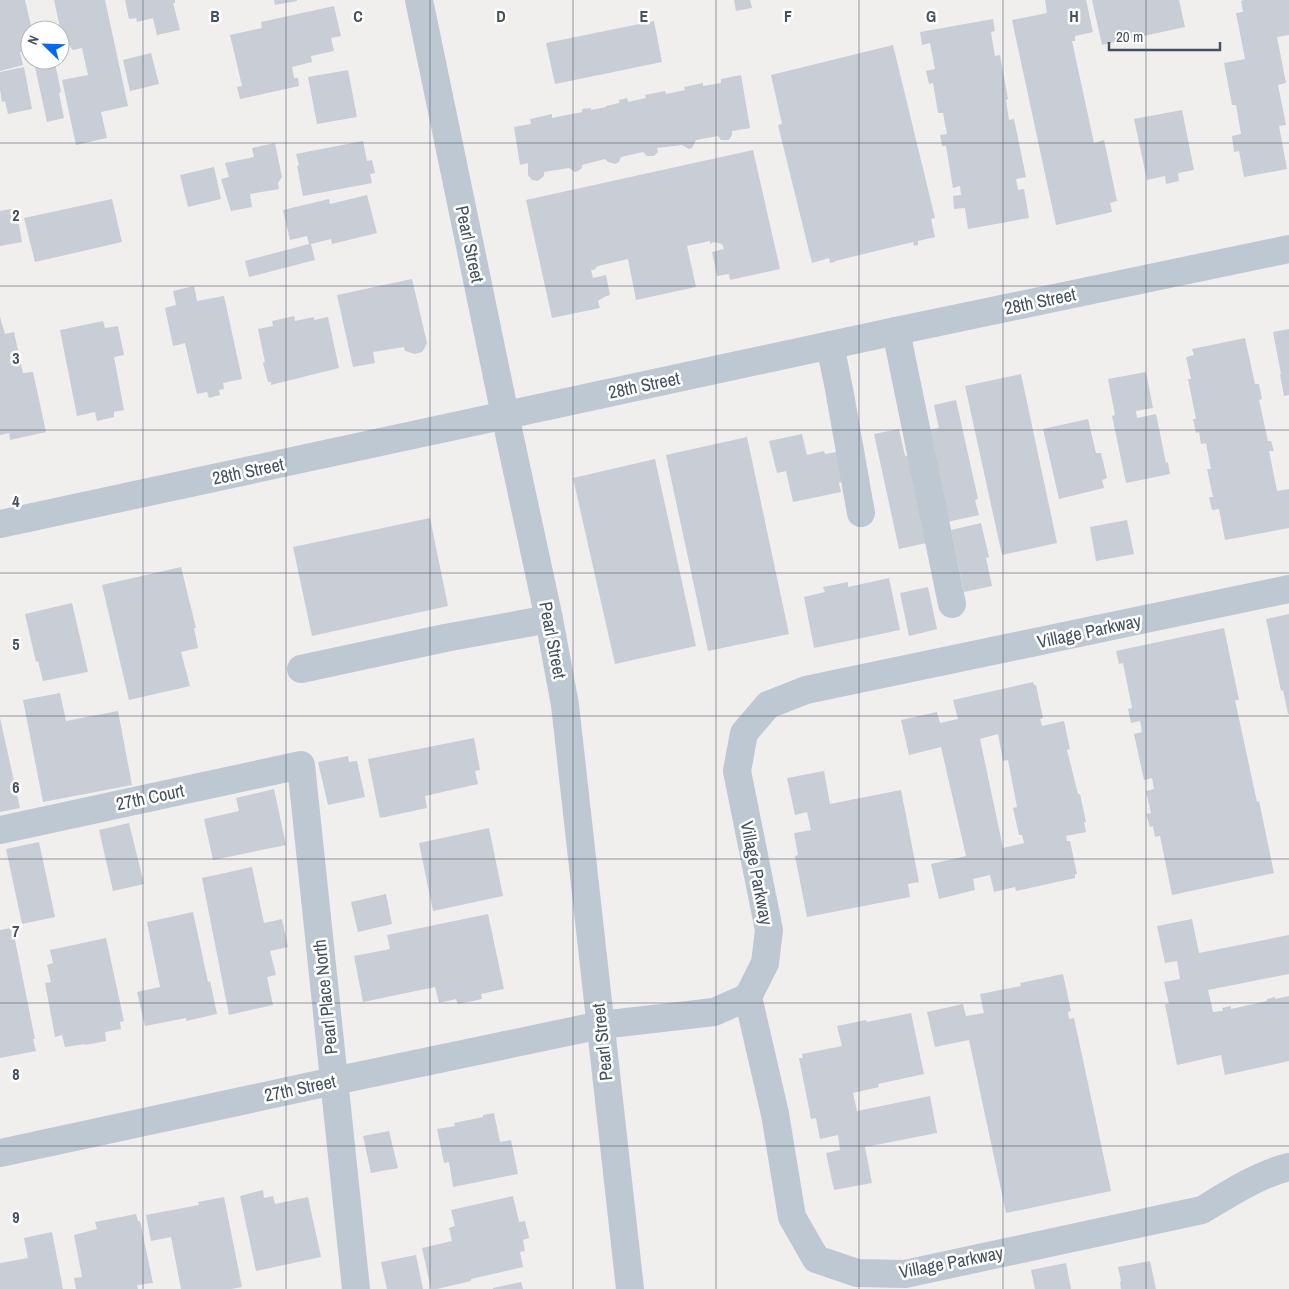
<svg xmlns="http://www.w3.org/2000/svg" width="1289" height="1289" font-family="'Archivo Narrow',sans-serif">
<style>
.building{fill:#c9cdd5;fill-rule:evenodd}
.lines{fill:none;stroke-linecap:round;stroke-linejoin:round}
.minor{stroke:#bdc8d2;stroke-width:28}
.grid{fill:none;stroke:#44515e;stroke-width:1;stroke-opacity:0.55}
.labels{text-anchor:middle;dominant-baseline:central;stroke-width:5;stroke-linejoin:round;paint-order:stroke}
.street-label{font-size:18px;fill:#44515e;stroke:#fff}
.grid-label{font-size:16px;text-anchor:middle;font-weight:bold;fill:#44515e;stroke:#fff;stroke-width:5;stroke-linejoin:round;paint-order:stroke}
</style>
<rect width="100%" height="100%" fill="#f1eeee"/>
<!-- building -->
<g class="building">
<path d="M0 0H25L32 30H30V50L20 52 23 65 0 71Z"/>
<path d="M54 0H105L128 106 101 112 107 138 76 145 62 80 88 75 82 48 73 50 62 37Z"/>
<path d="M125 0H175V3H173L180 30 157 35 153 18 137 22 136 18 129 19Z"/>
<path d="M274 0H297V1L275 5Z"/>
<path d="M734 0H750L752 8 736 11Z"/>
<path d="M1045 0H1086L1093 32 1075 36V41H1072L1094 143 1104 140 1117 201 1110 203 1112 212 1056 225 1012 20 1047 13Z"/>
<path d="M1092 0H1179L1185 27 1102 45Z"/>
<path d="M1244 0H1289V35L1277 37 1286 83 1278 85 1286 125 1279 126 1287 169 1244 177 1239 151 1234 152 1232 136 1241 134 1236 105H1232L1224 63 1245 59 1236 13 1243 12 1241 1Z"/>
<path d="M334 6 341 36 331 38 334 51 311 56 312 62 292 67 294 78H298L299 86 240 99 237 87 242 86 230 35 262 28 261 22Z"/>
<path d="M993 19 995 31 991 32 995 56 1000 55 1008 99 1006 100 1009 120 1014 119 1026 177 1016 179 1018 190 1024 189 1029 218 968 229 965 208 954 209 953 196 961 195 960 186 953 188 946 146H942L940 135 947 134 943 113H938L933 83 929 84 926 71 935 69 930 43 922 45 920 32Z"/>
<path d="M654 21 662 62 555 84 546 43Z"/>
<path d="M893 45 935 218 931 219 935 237 918 241V245L914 246 913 242 835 261V262L830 263 829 258 812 263 778 125 782 124 771 75Z"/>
<path d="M151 53 159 84 130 91 123 60Z"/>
<path d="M55 63 61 92 59 93 64 118 47 122 35 67Z"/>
<path d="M24 67 32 109 8 114 5 101 2 102 0 89V72Z"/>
<path d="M348 70 357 117 317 124 308 77Z"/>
<path d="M741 75 750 128 732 131V135L729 140H721L718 136 696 140 692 148 689 149 682 145 657 148 658 152 654 156H647L643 152 621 157 619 162 615 164 608 162 605 159 582 165V168L578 171 575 172 569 168 544 172V176L538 181 532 180 528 175V163L520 165 514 127 531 124 530 119 552 114V118L582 112V109L591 108V110L606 107V106L619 103V100L627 98 628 102 646 98 645 95 665 91 666 94 685 90 684 87 703 83V86L721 83V79Z"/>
<path d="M1182 110 1194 170 1178 173 1179 181 1166 184 1165 176 1147 180 1134 119Z"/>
<path d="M363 141 367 161 372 160 375 173 370 174 372 183 303 196 297 166 299 165 296 154Z"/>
<path d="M275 143 282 177 278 183 279 189 250 194 252 207 231 211 221 179 229 177 225 163 254 157 252 148Z"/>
<path d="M753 150 780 269 730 280 729 274 717 276 712 252 724 249 722 244 714 242 710 244V241L687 246 696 287 636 300 628 259 598 266 594 270H591L593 278 606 275 610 295 604 297 598 301 600 308 552 318 526 200Z"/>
<path d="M214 167 221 199 188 207 180 175Z"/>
<path d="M367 195 377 233 332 244 331 239 311 244 315 260 249 277 245 261 309 244 307 236 290 240 283 210 329 199 330 204Z"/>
<path d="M112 199 122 242 35 262 24 218Z"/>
<path d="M16 208 22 242 0 246V211Z"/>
<path d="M412 279 427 343 424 349 422 352 415 354 405 351 404 347 373 352 375 363 353 367 337 295Z"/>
<path d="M194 286 197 301 224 296 242 379 223 383 224 389 219 390 220 395 209 398 207 392 197 394 185 343 173 346 165 308 176 305 173 291Z"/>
<path d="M294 316 295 321 314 317V320L328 317 339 368 271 385V382H268L263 363 265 362 258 329 273 326 272 321Z"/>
<path d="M0 317 5 334 14 332 23 373 33 372 46 432 10 440 9 433 0 435Z"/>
<path d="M103 321 105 328 118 326 124 355 114 357 124 410 114 412V417L97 421 95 412 77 416 60 330Z"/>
<path d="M1289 329V395L1284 396 1280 374H1281L1273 332Z"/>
<path d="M1245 338 1255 384H1259L1262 399 1259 400 1268 441H1271L1274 451H1269L1277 491 1289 489V528L1225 540 1219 509 1212 510 1209 497H1213L1207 469H1211L1206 443 1201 444 1199 432 1196 433 1193 419H1196L1188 379H1191L1186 357 1194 355 1192 349Z"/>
<path d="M1146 372 1153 408 1136 411 1137 418 1156 414 1166 463 1168 462 1170 474 1126 483 1112 416 1115 415 1108 379Z"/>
<path d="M1021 374 1057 543 1002 555 965 386Z"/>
<path d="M956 400 978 499 975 500 979 515 947 522 927 430 939 428 934 405Z"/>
<path d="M1088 419 1096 453H1101L1107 478 1102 480 1104 488 1059 499 1043 429Z"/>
<path d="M899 429 905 456 914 454 927 516 920 517 926 543 899 549 874 434Z"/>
<path d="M802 434 807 455 824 451 825 454 837 452 844 482 839 483 841 492 793 502 786 471 777 473 769 441Z"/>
<path d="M747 437 789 634 708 651 666 455Z"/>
<path d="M655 459 696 646 615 664 573 478Z"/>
<path d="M430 518 448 606 312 636 293 547Z"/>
<path d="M1127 520 1134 554 1096 561 1090 527Z"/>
<path d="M981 523 989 557 986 558 992 586 964 592 951 530Z"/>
<path d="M181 567 196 628H194L198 648 181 652 190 686 129 700 102 585Z"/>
<path d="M889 578 900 630 814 648 804 597 825 592 823 587 848 582V587Z"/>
<path d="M928 587 937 629 909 636 900 593Z"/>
<path d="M72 603 88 672 43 681 38 661 36 662 25 614Z"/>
<path d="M1289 614V714H1288L1283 690 1281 691 1266 619Z"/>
<path d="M1224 628 1239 700H1235L1257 802 1259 801 1274 873 1172 895 1160 836 1155 837 1153 826 1150 827 1146 814 1151 813 1146 791 1154 789 1152 778 1144 780 1134 734 1142 732 1140 721 1131 723 1128 709 1132 708 1123 663 1119 664 1116 651Z"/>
<path d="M1033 682 1034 685H1036L1043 718 1040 719 1042 726 1064 721 1070 749 1067 750 1078 794H1080L1086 822H1084L1086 832 1066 836 1067 841H1070L1077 874H1075V878L1016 891 1015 887 994 892 990 875 973 879 975 890 939 899 931 864 966 856 941 747 909 755 901 720 937 712 940 723 958 719 953 700ZM998 734 1003 761 1008 760 1017 807 1013 808 1019 835H1022L1024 843 1003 848 980 739Z"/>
<path d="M60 693 66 721 118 711 132 785 43 802 23 700Z"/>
<path d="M0 718 20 808 0 812Z"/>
<path d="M474 738 480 770 475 771 478 784 425 796 427 808 380 818 368 759Z"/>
<path d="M348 756 349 762 357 761 365 797 328 805 318 762Z"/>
<path d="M824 771 830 804 901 790 919 882 908 884 910 897 807 917 795 856 798 855 794 833 811 830 807 812 795 815 787 778Z"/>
<path d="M274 789 286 845 213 860 204 819 239 811 236 798Z"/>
<path d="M129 823 144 884 113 891 99 830Z"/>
<path d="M489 828 503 896 433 911 419 843Z"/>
<path d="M39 842 55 917 22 924 6 849Z"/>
<path d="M252 867 264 923 282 919 288 947 270 951 276 975 267 977 273 1005 229 1015 202 878Z"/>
<path d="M386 894 392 924 358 932 351 902Z"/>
<path d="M193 912 208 982 210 981 217 1014 186 1021V1018L145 1026 137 992 160 987 147 922Z"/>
<path d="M488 914 504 989 481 994 482 999 458 1004 456 999 439 1003 435 987 363 1002 354 956 390 949 387 935Z"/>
<path d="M1192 919 1199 953 1289 935V974L1208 990 1213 1012 1223 1011 1222 1008 1231 1006V1009L1267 1001V999L1275 997V999L1289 996V1061L1225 1075 1221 1055 1177 1065 1165 1004H1169L1164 982 1180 979 1177 961 1165 963 1157 926Z"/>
<path d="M11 928 12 935H14L35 1039H33L36 1051 0 1058V930Z"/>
<path d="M106 938 124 1021 120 1022 121 1029 105 1032 106 1041 85 1045V1044L65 1047 62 1035 55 1037 45 983 51 982 47 965 53 963 50 950Z"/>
<path d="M1063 974 1071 1011 1068 1012 1069 1019 1074 1018 1111 1191 1006 1213 969 1040 935 1047 927 1012 963 1004 966 1016 984 1013 980 994 1021 986 1020 983Z"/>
<path d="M911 1013 924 1074 878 1084 879 1087 853 1093 857 1111 930 1096 937 1133 865 1147 872 1183 834 1190 826 1153 840 1150 838 1135 820 1139 816 1118 811 1119 799 1058H803L802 1054 842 1046 837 1026 866 1020 867 1022Z"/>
<path d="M494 1113 500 1142 511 1140 518 1174 453 1187 449 1162 444 1163 437 1129 455 1126 454 1123 483 1117V1115Z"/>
<path d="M389 1131 398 1168 371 1173 363 1136Z"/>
<path d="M263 1190 264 1198 273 1196 275 1204 308 1197 321 1257 256 1271 240 1196Z"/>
<path d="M513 1196 519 1222 525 1221 529 1238 523 1240 525 1251 520 1252 523 1267 471 1279V1281L437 1289H431L422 1248 452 1241 449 1228 455 1226 451 1210Z"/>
<path d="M224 1197 242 1287 231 1289H181L171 1237 151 1241 146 1215 199 1205 198 1202Z"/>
<path d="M136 1214 138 1221H140L153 1283 137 1285 138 1289H76L74 1278 82 1277 74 1235 97 1229 95 1222Z"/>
<path d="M52 1232 63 1289H0V1263L28 1258 24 1238Z"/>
<path d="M416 1255 423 1289H387L381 1262Z"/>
<path d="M1150 1261 1156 1289H1121L1120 1282 1121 1281 1118 1267Z"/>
<path d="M1066 1263 1071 1289H1035L1031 1270Z"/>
<path d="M521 1282 523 1289H493V1288Z"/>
</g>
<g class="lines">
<!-- minor -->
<g class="minor">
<path d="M419 0 505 415 549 619 565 705 630 1289"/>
<path d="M896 331 952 604"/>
<path d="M830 345 839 389 861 513"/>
<path d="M0 524 896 331 1289 249"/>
<path d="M1289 589 806 690 768 705 744 733 737 771 769 930 765 963 748 997 775 1114 792 1217 816 1259 857 1273 905 1274 1202 1210C1229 1194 1259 1174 1289 1167"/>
<path d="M301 669 445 638 549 619"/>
<path d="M0 830 301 765 356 1289"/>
<path d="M0 1153 334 1081 601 1025 714 1012 748 997"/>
</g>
</g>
<!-- grid -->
<path class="grid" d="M143 0V1289M286 0V1289M430 0V1289M573 0V1289M716 0V1289M859 0V1289M1003 0V1289M1146 0V1289M0 143H1289M0 286H1289M0 430H1289M0 573H1289M0 716H1289M0 859H1289M0 1003H1289M0 1146H1289"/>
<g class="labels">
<!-- street labels -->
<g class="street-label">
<text transform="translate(470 244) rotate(78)">Pearl Street</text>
<text transform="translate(1040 301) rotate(-12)">28th Street</text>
<text transform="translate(644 385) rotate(-12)">28th Street</text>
<text transform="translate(248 471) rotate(-12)">28th Street</text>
<text transform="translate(1089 631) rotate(-12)">Village Parkway</text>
<text transform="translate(553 640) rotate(79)">Pearl Street</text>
<text transform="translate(150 797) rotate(-12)">27th Court</text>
<text transform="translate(757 873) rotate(79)">Village Parkway</text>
<text transform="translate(325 997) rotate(-96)">Pearl Place North</text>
<text transform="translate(602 1042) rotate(-96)">Pearl Street</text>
<text transform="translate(300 1088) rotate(-12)">27th Street</text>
<text transform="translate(951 1262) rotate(-11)">Village Parkway</text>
</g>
</g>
<g class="grid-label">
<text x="215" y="22">B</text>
<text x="358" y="22">C</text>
<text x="501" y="22">D</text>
<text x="644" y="22">E</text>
<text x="788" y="22">F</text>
<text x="931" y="22">G</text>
<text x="1074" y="22">H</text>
<text x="16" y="221">2</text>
<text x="16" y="364">3</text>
<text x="16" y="507">4</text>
<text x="16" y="650">5</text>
<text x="16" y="793">6</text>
<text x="16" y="937">7</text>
<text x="16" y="1080">8</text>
<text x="16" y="1223">9</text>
</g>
<!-- north arrow -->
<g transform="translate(45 45) rotate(293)"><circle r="24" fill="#ffffff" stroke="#b4b9bf"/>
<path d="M0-4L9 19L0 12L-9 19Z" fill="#0568f4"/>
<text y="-8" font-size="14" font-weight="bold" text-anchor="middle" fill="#44515e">N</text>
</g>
<!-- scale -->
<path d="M1109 42v8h111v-8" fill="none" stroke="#44515e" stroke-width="2.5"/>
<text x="1116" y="42" font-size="15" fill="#44515e" stroke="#ffffff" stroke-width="4" paint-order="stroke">20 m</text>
</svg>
